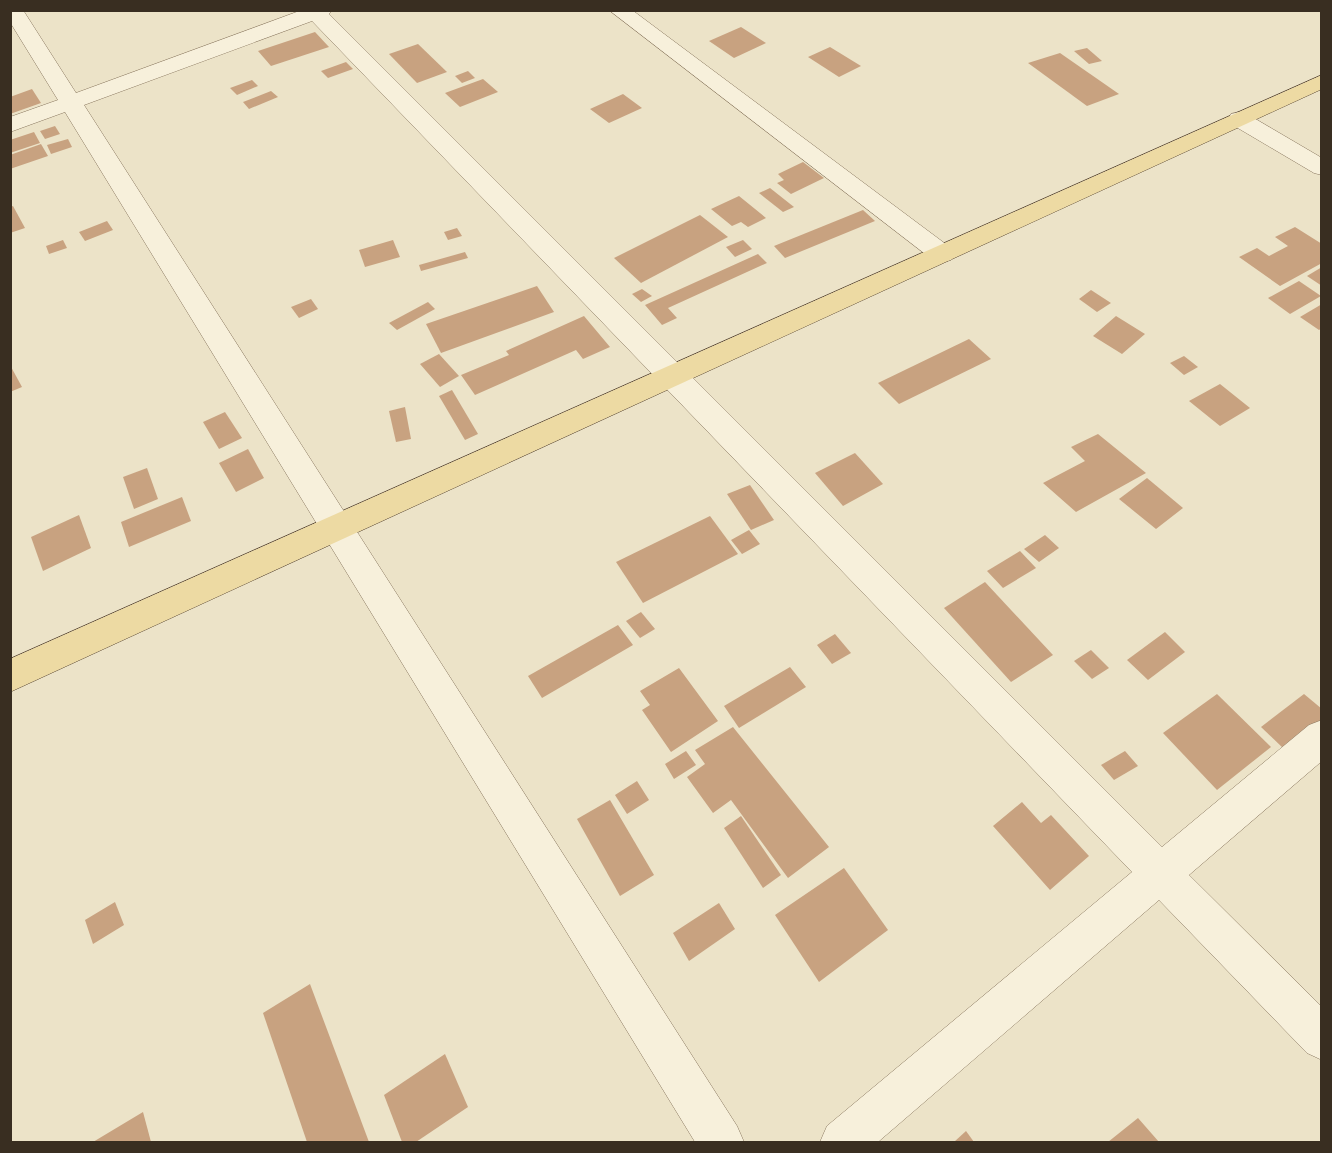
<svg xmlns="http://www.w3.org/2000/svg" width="1332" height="1153" font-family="'IBM Plex Serif',serif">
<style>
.building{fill:#c8a280}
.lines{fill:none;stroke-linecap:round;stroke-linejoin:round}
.minor-casing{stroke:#88765e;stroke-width:1}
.major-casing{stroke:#564432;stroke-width:1}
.minor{fill:#f7f0db;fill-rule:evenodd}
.major{fill:#eddaa3;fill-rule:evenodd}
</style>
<rect width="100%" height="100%" fill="#ece3c8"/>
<!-- building -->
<g class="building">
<path d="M741 27 766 43 734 58 709 41Z"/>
<path d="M315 32 329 47 271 66 258 51Z"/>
<path d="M418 44 447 72 417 83 389 54Z"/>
<path d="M830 47 861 66 839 77 808 57Z"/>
<path d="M1087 48 1102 61 1089 64 1074 51Z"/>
<path d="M1060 53 1119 94 1087 106 1028 63Z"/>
<path d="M346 62 353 69 328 78 321 71Z"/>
<path d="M468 71 475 78 462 83 455 76Z"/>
<path d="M483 79 498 92 460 107 445 93Z"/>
<path d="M252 80 258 86 237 95 230 88Z"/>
<path d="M32 89 41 103 10 114V97Z"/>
<path d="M271 91 278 97 249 109 243 102Z"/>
<path d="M623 94 642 108 609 123 590 109Z"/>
<path d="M55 126 60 134 45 139 40 131Z"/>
<path d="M34 132 40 143 10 153V140Z"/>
<path d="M68 139 72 147 51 154 47 145Z"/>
<path d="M41 144 48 156 10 169V155Z"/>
<path d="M803 162 824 178 791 194 777 183 784 180 778 174Z"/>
<path d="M770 188 794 207 783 212 759 193Z"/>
<path d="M739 196 766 218 748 227 741 222 732 226 711 209Z"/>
<path d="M13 206 25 228 10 233V207Z"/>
<path d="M863 210 875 221 785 258 774 246Z"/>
<path d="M700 215 728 237 641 283 614 258Z"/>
<path d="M107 221 113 230 85 241 79 232Z"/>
<path d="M1295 227 1322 244V263L1280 286 1239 257 1257 248 1269 256 1288 246 1275 237Z"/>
<path d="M457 228 462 236 448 240 444 232Z"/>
<path d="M63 240 67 248 49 254 46 246Z"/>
<path d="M393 240 400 257 365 267 359 250Z"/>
<path d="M743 240 752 249 735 257 726 247Z"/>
<path d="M465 252 468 258 421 271 419 265Z"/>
<path d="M758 254 767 263 668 308 677 318 662 325 645 305Z"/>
<path d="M1322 267V286L1307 276Z"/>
<path d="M1299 281 1321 296 1290 314 1268 298Z"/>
<path d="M537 286 554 312 441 353 426 324Z"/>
<path d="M642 289 652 296 641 302 632 294Z"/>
<path d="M1091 290 1111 303 1097 312 1079 299Z"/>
<path d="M311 299 318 309 299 318 291 307Z"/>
<path d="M428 302 435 309 397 330 389 323Z"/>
<path d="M1322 304V328L1319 330 1300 317Z"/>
<path d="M584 316 610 347 583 359 576 350 475 395 461 375 509 355 506 351Z"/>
<path d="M1116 316 1145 334 1122 354 1093 336Z"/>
<path d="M969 339 991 359 899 404 878 383Z"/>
<path d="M439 354 459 376 440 387 420 364Z"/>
<path d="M1184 356 1198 367 1184 375 1170 363Z"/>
<path d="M10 365 22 387 10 392Z"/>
<path d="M1220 384 1250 408 1220 426 1189 401Z"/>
<path d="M452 390 478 434 465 440 439 396Z"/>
<path d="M405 407 411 439 396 442 389 411Z"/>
<path d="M225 412 242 438 219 449 203 422Z"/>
<path d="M1098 434 1146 473 1076 512 1043 483 1085 461 1071 447Z"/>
<path d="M248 449 264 478 236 492 219 463Z"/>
<path d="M855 453 883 484 843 506 815 473Z"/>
<path d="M147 468 158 499 134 509 123 477Z"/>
<path d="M1147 478 1183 508 1156 529 1119 499Z"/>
<path d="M750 485 774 520 751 530 727 494Z"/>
<path d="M182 497 191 521 129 547 121 522Z"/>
<path d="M79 515 91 548 43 571 31 537Z"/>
<path d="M710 516 738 554 643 603 616 562Z"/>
<path d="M749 530 760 544 742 554 731 540Z"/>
<path d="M1045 535 1059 548 1039 562 1024 549Z"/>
<path d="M1020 551 1036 568 1003 588 987 571Z"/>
<path d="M985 582 1053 655 1011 682 944 608Z"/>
<path d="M641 612 655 629 640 638 626 621Z"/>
<path d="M618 625 633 645 542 698 528 676Z"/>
<path d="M1165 632 1185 652 1148 680 1127 660Z"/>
<path d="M835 634 851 653 832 664 817 645Z"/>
<path d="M1091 650 1109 668 1092 679 1074 661Z"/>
<path d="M790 667 806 687 739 728 724 706Z"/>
<path d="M679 668 718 721 671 752 642 710 650 705 640 691Z"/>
<path d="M1217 694 1271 747 1217 790 1163 733Z"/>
<path d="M1304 694 1322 709V719L1284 749 1261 727Z"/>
<path d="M733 727 829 847 788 878 731 800 713 813 687 777 705 764 695 750Z"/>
<path d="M686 751 696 765 674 779 665 764Z"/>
<path d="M1125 751 1138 766 1114 780 1101 765Z"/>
<path d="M637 781 649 800 627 814 615 795Z"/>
<path d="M610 800 654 875 620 896 577 819Z"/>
<path d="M1022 802 1041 823 1051 815 1089 856 1050 890 993 826Z"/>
<path d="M741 816 781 875 763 888 724 828Z"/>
<path d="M844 868 888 930 819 982 775 915Z"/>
<path d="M115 902 124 925 93 944 85 920Z"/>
<path d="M719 903 735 929 689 961 673 933Z"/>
<path d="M310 984 369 1142H307L263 1013Z"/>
<path d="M445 1054 468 1107 416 1142H402L384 1095Z"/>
<path d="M143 1112 151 1142H93Z"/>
<path d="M1138 1118 1159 1142H1108Z"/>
<path d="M966 1131 974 1142H954Z"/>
</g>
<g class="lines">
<defs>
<g id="minor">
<path d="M10 10H23L76 93 302 10H332L329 14 1162 847 1309 725 1322 720V761L1189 875 1322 1007V1060L1307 1053 1159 900 878 1142H820L827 1126 1132 872 312 21 84 105 737 1126 744 1142H695L65 112 10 132V117L58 100 10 22Z"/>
<path d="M609 10H632L951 248 955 254 951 260 942 262 933 260Z"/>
<path d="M1239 112 1247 114 1322 158V175L1314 173 1231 124 1228 119 1231 114Z"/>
</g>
<path id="major" d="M1322 75V89L10 692V659Z"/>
</defs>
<!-- minor casing -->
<use href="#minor" class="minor-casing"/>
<!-- major casing -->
<use href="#major" class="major-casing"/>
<!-- minor -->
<use href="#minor" class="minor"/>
<!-- major -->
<use href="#major" class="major"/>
</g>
<!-- border -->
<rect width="1332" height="1153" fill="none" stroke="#392e21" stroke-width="24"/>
</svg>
